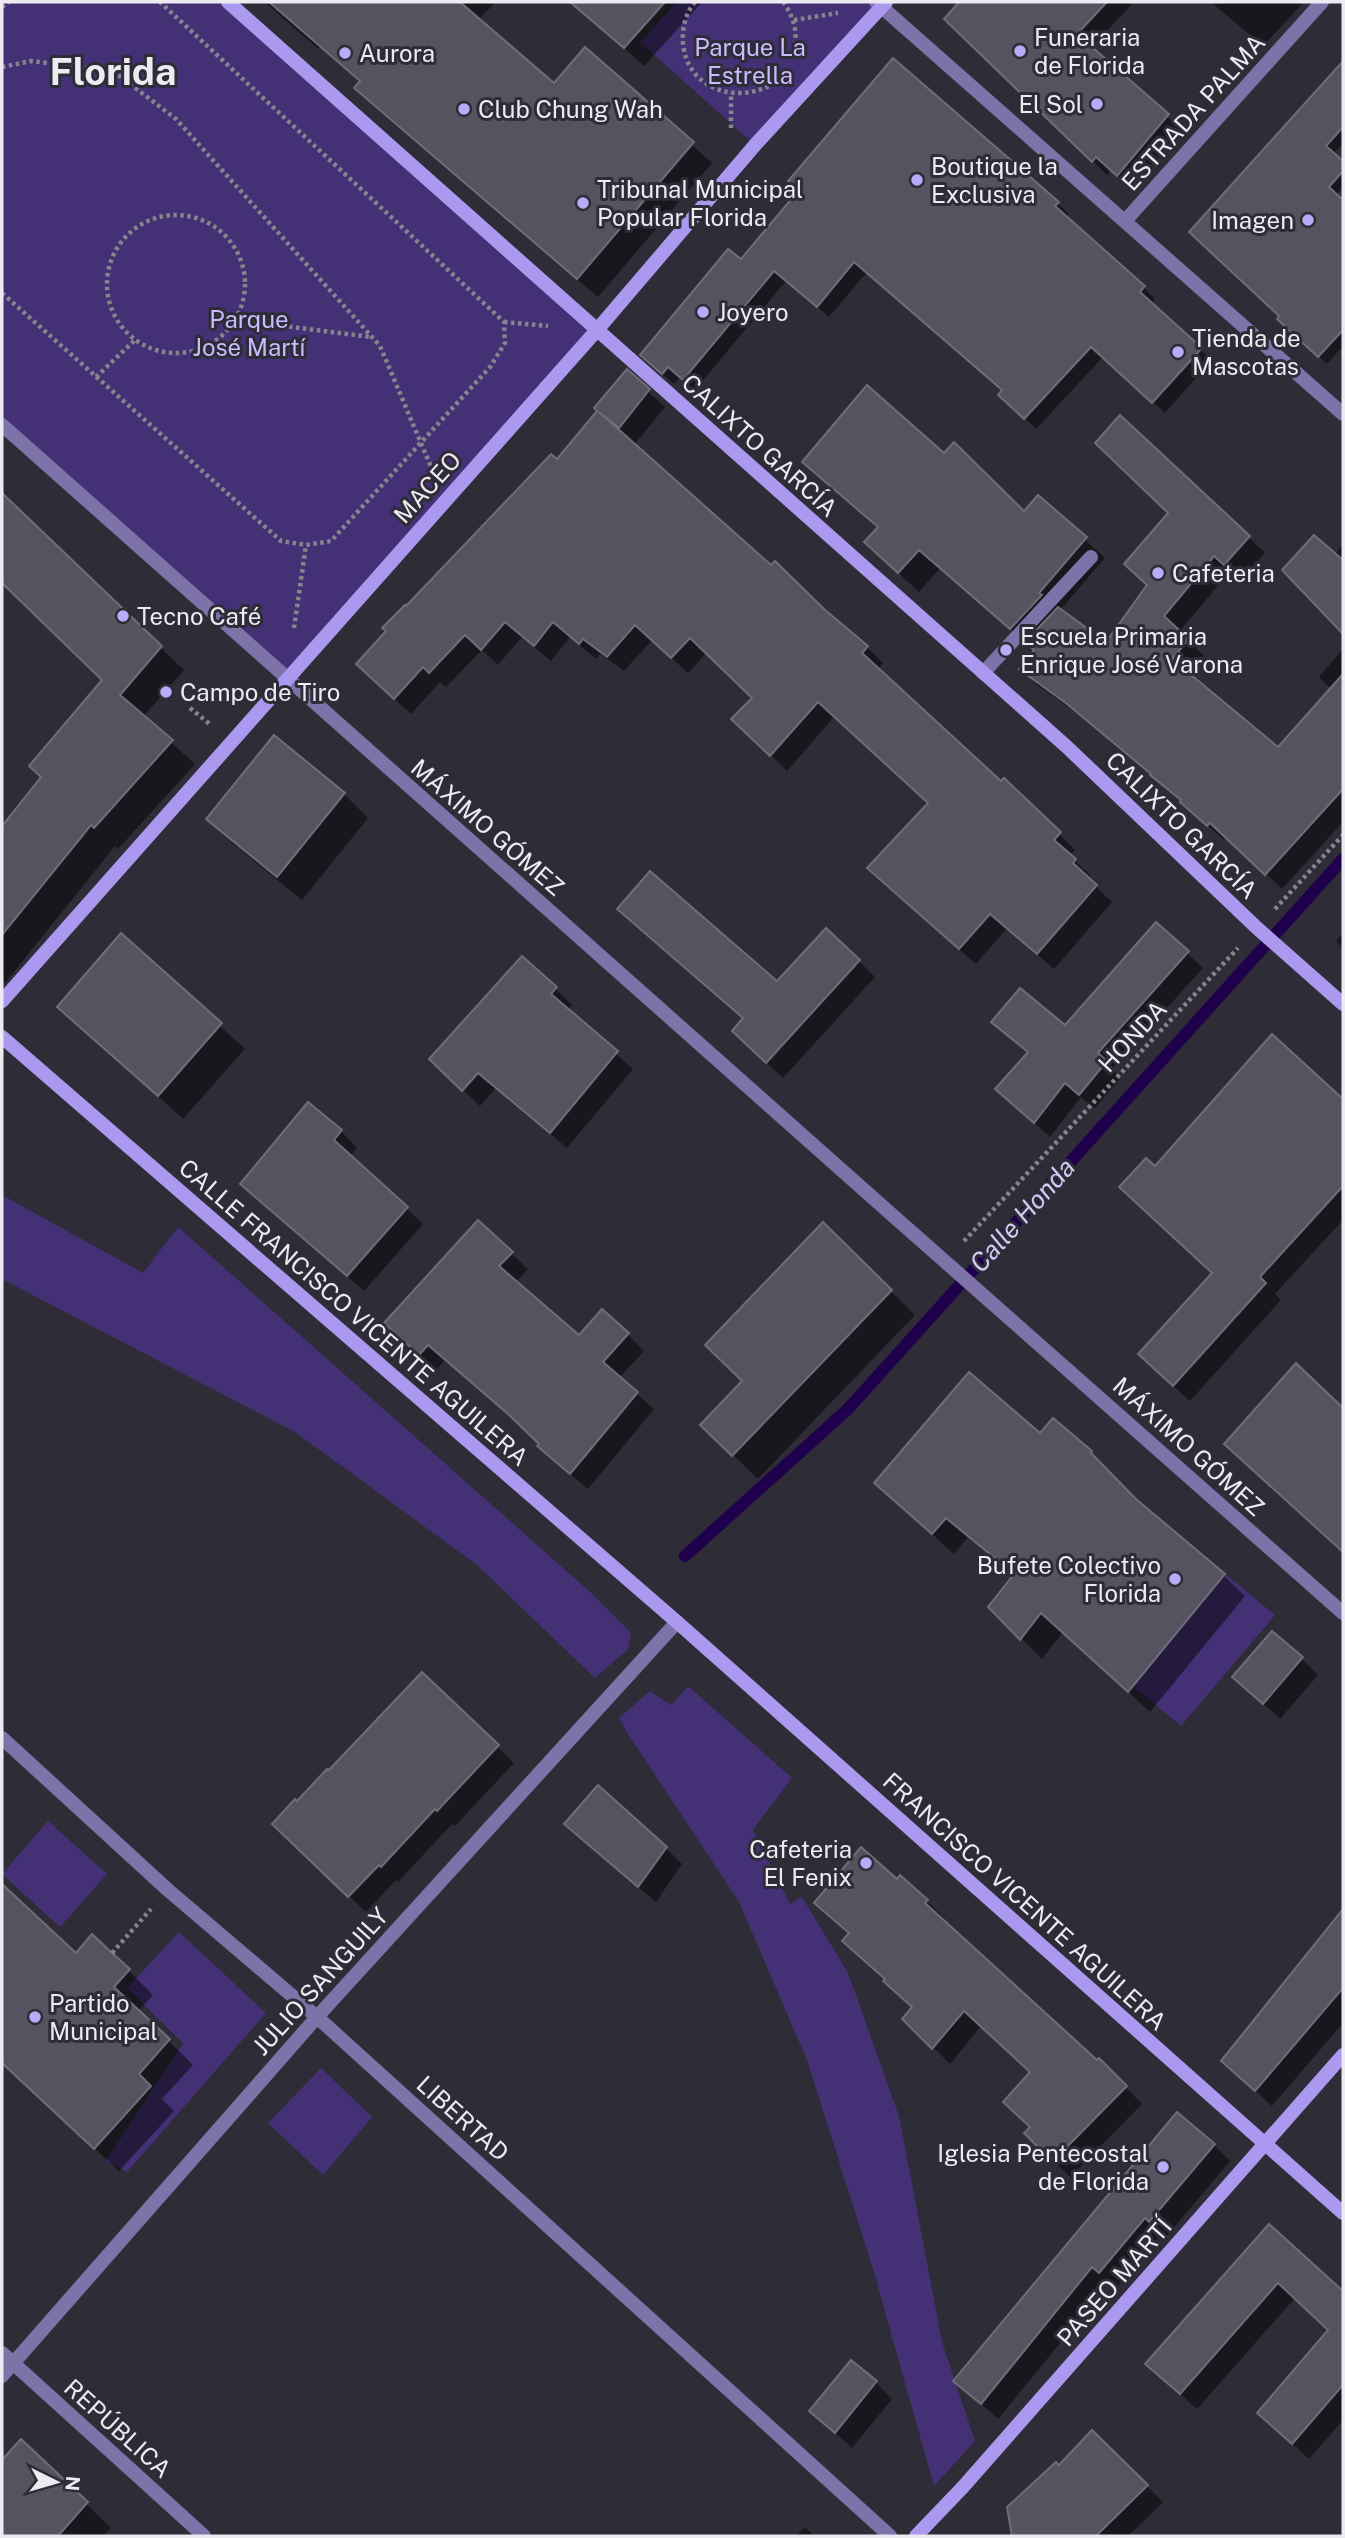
<svg xmlns="http://www.w3.org/2000/svg" width="1345" height="2538" font-family="'Public Sans',sans-serif">
<style>
.green{fill:#443175}
.shadow{fill:#0007}
.lines{fill:none;stroke-linecap:round;stroke-linejoin:round}
.stream{stroke:#20004c;stroke-width:12}
.building{fill:#55535f;stroke:#6f6d7a;stroke-width:2}
.path{stroke:#86848d;stroke-width:4.5;stroke-dasharray:3.5 3.5;stroke-linecap:butt}
.lane{stroke:#7e73a9;stroke-width:14}
.street{stroke:#7e73a9;stroke-width:14}
.secondary{stroke:#ab99ef;stroke-width:14}
.poi-dot{fill:#baaaf7;stroke:#2e2c37;stroke-width:2.5}
.labels{text-anchor:middle;dominant-baseline:central;stroke-width:6;stroke-linejoin:round;paint-order:stroke}
.poi-label{font-size:24px;fill:#ecebf2;stroke:#2e2c37;text-anchor:start}
.park-label{font-size:24px;fill:#c8bcfd;stroke:#2e2c37}
.street-label{font-size:24px;fill:#ecebf2;stroke:#2e2c37}
.water-label{font-size:26px;font-style:italic;fill:#d1caf6;stroke:#2e2c37}
.town-label{font-size:38px;font-weight:bold;fill:#ecebf2;stroke:#2e2c37}
</style>
<rect width="100%" height="100%" fill="#2e2c37"/>
<!-- green -->
<g class="green">
<path d="M2 2H228L597 330 286 680 2 425Z"/>
<path d="M677 2H876L882 7 755 145 640 42Z"/>
<path d="M2 1195 143 1273 178 1227 589 1591 631 1633 628 1649 595 1678 477 1565 295 1432 2 1279Z"/>
<path d="M1225 1574 1275 1615 1181 1726 1133 1686Z"/>
<path d="M688 1686 792 1778 753 1830 790 1904 802 1897 848 1973 899 2116 942 2342 975 2441 934 2486 873 2269 807 2060 739 1902 628 1734 619 1718 650 1691 671 1705Z"/>
<path d="M48 1821 107 1874 60 1927 2 1874Z"/>
<path d="M179 1932 266 2013 127 2172 106 2161 183 2043 127 1988Z"/>
<path d="M321 2068 372 2117 323 2175 268 2123Z"/>
</g>
<!-- shadow -->
<g class="shadow">
<path d="M265 2H496L478 20 554 85 585 49 712 163 598 297 375 107 356 88 361 83 320 47 318 49Z"/>
<path d="M588 2H702L644 66 581 9Z"/>
<path d="M962 2H1134L1091 48 1182 130 1132 188 1111 170 1107 175 946 19Z"/>
<path d="M1211 2H1304L1263 46Z"/>
<path d="M1343 63V143L1333 154 1343 164V187L1336 196 1343 203V346L1327 364 1279 319 1282 316 1191 232Z"/>
<path d="M1057 203 1069 214 1065 218 1144 288 1155 299 1151 304 1212 360 1165 413 1103 357 1036 429 1012 406 1004 391 867 272 829 317 786 281 695 390 680 377 674 384 653 366 741 262Z"/>
<path d="M627 372 665 407 634 445 771 568 867 647 883 663 878 670 1001 784 1004 780 1075 850 1070 856 1091 876 1088 879 1112 902 1054 969 1007 928 976 964 885 884 930 804 835 716 787 771 750 735 754 698 707 652 688 673 652 640 624 671 600 654 596 659 570 637 551 661 522 637 498 665 482 650 446 687 440 682 411 714 374 680 599 411Z"/>
<path d="M1120 417 1265 553 1241 579 1231 570 1179 632 1204 656 1187 675 1278 749 1332 690 1319 677 1343 649V822L1282 889 1227 837 1224 840 1153 776 1085 719 1037 685 1022 669 1035 650 940 568 919 592 886 562 879 529 804 462 944 456 1024 514 1038 497 1105 558 1060 610 1106 644 1148 585 1170 513Z"/>
<path d="M2 495 184 670 143 717 195 764 118 849 115 846 5 983 2 980V829L43 777 104 681 6 585 2 590Z"/>
<path d="M1343 545V631L1285 570 1334 555Z"/>
<path d="M344 794 368 818 302 900 232 843 208 819Z"/>
<path d="M619 909 777 984 859 961 875 977 783 1078 750 1047 745 1019Z"/>
<path d="M1156 925 1203 968 1112 1069 1121 1077 1095 1108 1081 1097 1050 1137 997 1089 1029 1053 994 1022 1065 1028Z"/>
<path d="M1343 933V948L1336 941Z"/>
<path d="M121 936 245 1049 183 1119 59 1007Z"/>
<path d="M556 989 572 1005 567 1010 633 1069 567 1148 496 1088 480 1106 447 1075Z"/>
<path d="M1272 1036 1343 1101V1220L1275 1294 1281 1300 1190 1401 1157 1371 1214 1274 1155 1169Z"/>
<path d="M341 1131 357 1148 350 1156 423 1224 364 1291 259 1200Z"/>
<path d="M823 1225 915 1315 758 1479 702 1425 744 1382Z"/>
<path d="M511 1253 528 1269 516 1282 579 1337 628 1335 644 1351 619 1378 654 1409 588 1489 556 1462 527 1430 445 1360 436 1370 403 1339Z"/>
<path d="M1296 1366 1343 1410V1553L1227 1444Z"/>
<path d="M1041 1436 1091 1452 1136 1501 1224 1576 1245 1596 1150 1712 1063 1632 1042 1659 990 1607 1015 1576 968 1537 954 1554 876 1483Z"/>
<path d="M1301 1658 1318 1675 1280 1719 1234 1677Z"/>
<path d="M422 1674 514 1763 455 1826 452 1824 398 1882 396 1880 366 1912 290 1840 297 1804Z"/>
<path d="M583 1840 666 1848 682 1864 656 1902Z"/>
<path d="M897 1881 927 1901 943 1917 941 1919 1097 2062 1099 2060 1142 2104 1070 2177 1026 2133 1032 2128V2073L981 2026 950 2064 905 2019 913 2008 844 1941Z"/>
<path d="M5 1889 76 1955 92 1937 129 1971 153 1995 138 2011 193 2065 162 2099 174 2111 119 2171 2 2062V1893Z"/>
<path d="M1331 1927 1343 1936V2023L1272 2106 1240 2077Z"/>
<path d="M1214 2145 1230 2161 1166 2237 1162 2233 1116 2288 1110 2282 998 2419 956 2381Z"/>
<path d="M1269 2226 1343 2294V2420L1309 2459 1259 2413 1330 2331 1295 2298 1197 2409 1164 2380Z"/>
<path d="M876 2383 892 2399 852 2448 811 2411Z"/>
<path d="M1092 2432 1163 2502 1128 2536H1014L1009 2507 1059 2467Z"/>
<path d="M22 2442 111 2528 103 2536H2V2463Z"/>
<path d="M805 2527 815 2536H796Z"/>
</g>
<g class="lines">
<!-- stream -->
<path class="stream" d="M685 1556 848 1409 1343 859"/>
</g>
<!-- building -->
<g class="building">
<path d="M269 2H460L554 83 585 47 694 142 577 279 354 88 360 81Z"/>
<path d="M570 2H665L624 48Z"/>
<path d="M959 2H1107L1077 34 1169 114 1117 176 1096 157 1092 162 944 19Z"/>
<path d="M893 58 1059 202 1055 206 1145 286 1140 292 1202 348 1152 403 1091 347 1024 419 998 395 1002 390 854 262 817 307 774 271 683 380 668 367 662 374 640 355 728 249 741 259 799 190 788 181Z"/>
<path d="M1343 61V127L1326 146 1343 161V171L1329 187 1343 200V330L1318 357 1277 319 1279 316 1189 232Z"/>
<path d="M627 369 650 389 619 428 599 412 771 565 775 561 824 609 868 646 862 653 1001 781 1004 778 1061 832 1054 840 1076 859 1073 863 1097 885 1037 954 990 914 959 949 867 868 928 803 818 702 770 756 731 719 752 698 690 638 671 658 635 625 607 657 583 639 579 644 553 622 534 646 505 622 481 650 465 635 429 673 423 667 394 699 356 664 386 631 382 628 405 605 406 606 551 454 557 459 597 411 594 408Z"/>
<path d="M867 385 944 453 954 442 1024 511 1038 495 1087 537 1039 593 1042 595 1010 629 919 550 898 573 864 542 878 527 802 462Z"/>
<path d="M1120 415 1250 536 1224 565 1214 556 1164 616 1189 639 1172 659 1278 747 1343 674V789L1265 875 1210 823 1207 826 1180 802 1181 800 1150 775 1151 774 1067 704 1019 669 1034 650 1025 642 1058 607 1106 642 1147 585 1124 564 1168 513 1095 443Z"/>
<path d="M2 493 162 646 120 695 173 740 94 828 91 825 2 935V826L41 777 29 766 102 680 2 583Z"/>
<path d="M1314 535 1343 560V634L1282 570Z"/>
<path d="M274 735 345 793 277 877 206 819Z"/>
<path d="M650 871 777 981 826 928 860 960 766 1063 732 1031 743 1018 617 909Z"/>
<path d="M1156 922 1189 951 1098 1053 1107 1061 1079 1095 1065 1083 1034 1123 995 1089 1028 1052 991 1022 1020 988 1065 1025Z"/>
<path d="M121 933 222 1023 158 1096 57 1007Z"/>
<path d="M522 956 557 987 551 994 618 1051 550 1133 478 1073 462 1091 429 1059Z"/>
<path d="M1272 1034 1343 1099V1186L1260 1277 1266 1283 1173 1386 1138 1354 1212 1273 1119 1187 1146 1158 1155 1166Z"/>
<path d="M308 1102 342 1130 334 1140 408 1207 347 1276 240 1184Z"/>
<path d="M478 1220 513 1252 499 1266 579 1335 602 1309 629 1333 603 1362 638 1392 570 1474 537 1446 539 1444 508 1414 428 1345 419 1355 384 1323Z"/>
<path d="M823 1222 892 1290 732 1456 700 1425 742 1381 705 1345Z"/>
<path d="M1296 1363 1343 1408V1552L1224 1444Z"/>
<path d="M969 1372 1040 1433 1053 1418 1092 1451 1091 1453 1136 1499 1225 1574 1128 1692 1041 1613 1020 1640 988 1607 1014 1574 946 1518 932 1534 874 1483Z"/>
<path d="M1272 1631 1303 1657 1263 1704 1232 1677Z"/>
<path d="M422 1672 499 1745 437 1811 435 1809 381 1867 379 1865 348 1897 272 1824 295 1799 297 1801 327 1769 329 1770Z"/>
<path d="M598 1785 667 1847 638 1887 564 1824Z"/>
<path d="M861 1847 897 1879 900 1875 928 1900 925 1903 1097 2060 1099 2058 1127 2086 1052 2162 1024 2133 1030 2127 1003 2102 1030 2072 964 2011 932 2049 902 2019 912 2007 883 1981 885 1979 842 1941 849 1933 814 1903Z"/>
<path d="M2 1884 76 1953 92 1934 112 1953 130 1969 114 1987 170 2039 139 2074 151 2086 94 2149 2 2063Z"/>
<path d="M1343 1909V1988L1255 2091 1221 2061Z"/>
<path d="M1177 2112 1215 2144 1149 2222 1145 2218 1099 2273 1092 2267 981 2404 953 2381Z"/>
<path d="M1269 2224 1343 2291V2385L1292 2444 1257 2413 1328 2330 1278 2283 1180 2394 1145 2364Z"/>
<path d="M851 2360 877 2381 835 2433 809 2411Z"/>
<path d="M1092 2430 1148 2485 1096 2536H1012L1007 2507 1056 2462 1059 2465Z"/>
<path d="M21 2439 88 2502 58 2536H2V2460Z"/>
</g>
<g class="lines">
<!-- path -->
<g class="path">
<path d="M695 2C688 10 684 21 683 32 679 82 727 106 769 86"/>
<path d="M783 2C796 19 800 41 790 61"/>
<path d="M2 7 9 2"/>
<path d="M794 20 838 13"/>
<path d="M2 67 31 61 113 71 176 119 380 346 434 474"/>
<path d="M731 128V94"/>
<circle cx="176" cy="284" r="69"/>
<path d="M2 293 281 541 306 545 331 541 490 367 505 343 504 322 160 2"/>
<path d="M504 322 548 326"/>
<path d="M233 326H284L371 337"/>
<path d="M96 377 135 340"/>
<path d="M294 628 306 545"/>
<path d="M190 708 211 725"/>
<path d="M1275 909 1343 835"/>
<path d="M964 1241 1238 948"/>
<path d="M112 1953 151 1909"/>
</g>
<!-- lane -->
<path class="lane" d="M983 673 1091 557"/>
<!-- street -->
<g class="street">
<path d="M876 2 1343 414"/>
<path d="M1125 221 1322 2"/>
<path d="M2 425C446 824 896 1217 1343 1613"/>
<path d="M2 1738 168 1890 317 2017 890 2536"/>
<path d="M2 2353 204 2536"/>
<path d="M2 2376 317 2017 677 1622"/>
</g>
<!-- secondary -->
<g class="secondary">
<path d="M228 2 1067 747 1257 928 1343 1004"/>
<path d="M2 1001 597 330 755 145 886 2"/>
<path d="M2 1037 677 1622 1343 2213"/>
<path d="M916 2536 963 2487 1343 2055"/>
</g>
</g>
<!-- markers -->
<g class="poi-dot">
<circle cx="1020" cy="51" r="7"/>
<circle cx="345" cy="53" r="7"/>
<circle cx="1097" cy="104" r="7"/>
<circle cx="464" cy="109" r="7"/>
<circle cx="917" cy="180" r="7"/>
<circle cx="583" cy="203" r="7"/>
<circle cx="1308" cy="220" r="7"/>
<circle cx="703" cy="312" r="7"/>
<circle cx="1178" cy="352" r="7"/>
<circle cx="1158" cy="573" r="7"/>
<circle cx="123" cy="616" r="7"/>
<circle cx="1006" cy="650" r="7"/>
<circle cx="166" cy="692" r="7"/>
<circle cx="1175" cy="1579" r="7"/>
<circle cx="866" cy="1863" r="7"/>
<circle cx="35" cy="2017" r="7"/>
<circle cx="1163" cy="2167" r="7"/>
</g>
<g class="labels">
<!-- poi labels -->
<g class="poi-label">
<text x="1034" y="37">Funeraria<tspan x="1034" dy="28">de Florida</tspan></text>
<text x="359" y="53">Aurora</text>
<text x="1083" y="104" text-anchor="end">El Sol</text>
<text x="478" y="109">Club Chung Wah</text>
<text x="931" y="166">Boutique la<tspan x="931" dy="28">Exclusiva</tspan></text>
<text x="597" y="189">Tribunal Municipal<tspan x="597" dy="28">Popular Florida</tspan></text>
<text x="1294" y="220" text-anchor="end">Imagen</text>
<text x="717" y="312">Joyero</text>
<text x="1192" y="338">Tienda de<tspan x="1192" dy="28">Mascotas</tspan></text>
<text x="1172" y="573">Cafeteria</text>
<text x="137" y="616">Tecno Café</text>
<text x="1020" y="636">Escuela Primaria<tspan x="1020" dy="28">Enrique José Varona</tspan></text>
<text x="180" y="692">Campo de Tiro</text>
<text x="1161" y="1565" text-anchor="end">Bufete Colectivo<tspan x="1161" dy="28">Florida</tspan></text>
<text x="852" y="1849" text-anchor="end">Cafeteria<tspan x="852" dy="28">El Fenix</tspan></text>
<text x="49" y="2003">Partido<tspan x="49" dy="28">Municipal</tspan></text>
<text x="1149" y="2153" text-anchor="end">Iglesia Pentecostal<tspan x="1149" dy="28">de Florida</tspan></text>
</g>
<!-- park labels -->
<g class="park-label">
<text x="750" y="47">Parque La<tspan x="750" dy="28">Estrella</tspan></text>
<text x="249" y="319">Parque<tspan x="249" dy="28">José Martí</tspan></text>
</g>
<!-- street labels -->
<g class="street-label">
<text transform="translate(1193 112) rotate(-48)">ESTRADA PALMA</text>
<text transform="translate(760 445) rotate(42)">CALIXTO GARCÍA</text>
<text transform="translate(427 487) rotate(-48)">MACEO</text>
<text transform="translate(1182 825) rotate(44)">CALIXTO GARCÍA</text>
<text transform="translate(488 827) rotate(41)">MÁXIMO GÓMEZ</text>
<text transform="translate(1132 1036) rotate(-47)">HONDA</text>
<text transform="translate(354 1312) rotate(41)">CALLE FRANCISCO VICENTE AGUILERA</text>
<text transform="translate(1189 1446) rotate(42)">MÁXIMO GÓMEZ</text>
<text transform="translate(1025 1901) rotate(42)">FRANCISCO VICENTE AGUILERA</text>
<text transform="translate(320 1981) rotate(-48)">JULIO SANGUILY</text>
<text transform="translate(463 2118) rotate(42)">LIBERTAD</text>
<text transform="translate(1114 2282) rotate(-49)">PASEO MARTÍ</text>
<text transform="translate(118 2428) rotate(42)">REPÚBLICA</text>
</g>
<!-- water labels -->
<g class="water-label">
<text transform="translate(1022 1215) rotate(-48)">Calle Honda</text>
</g>
<!-- town labels -->
<g class="town-label">
<text x="113" y="71">Florida</text>
</g>
</g>
<!-- border -->
<rect width="1345" height="2538" fill="none" stroke="#ecebf2" stroke-width="7"/>
<!-- north arrow -->
<g transform="translate(56 2482) rotate(95)" stroke="#2e2c37" stroke-width="5" paint-order="stroke">
<path d="M0-5L12 26L0 18L-12 26Z" fill="#ecebf2"/>
<text y="-10" font-size="19" font-weight="bold" text-anchor="middle" fill="#ecebf2">N</text>
</g>
</svg>
